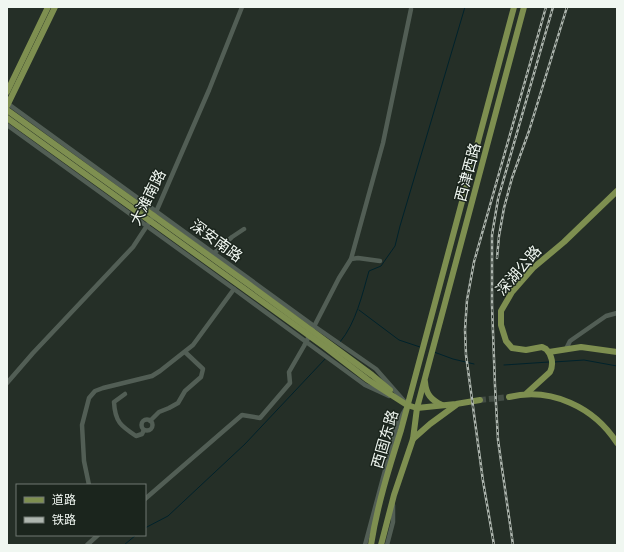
<svg xmlns="http://www.w3.org/2000/svg" width="624" height="552" font-family="Commissioner,'Noto Sans SC',sans-serif">
<style>
.lines{fill:none;stroke-linecap:round;stroke-linejoin:round}
.stream{stroke:#00222b;stroke-width:1}
.major-tunnel{stroke:#434d45;stroke-width:6;stroke-dasharray:6 3;stroke-linecap:butt}
.minor{stroke:#525e55;stroke-width:4.5}
.major{stroke:#7e8f50;stroke-width:6}
.rail-casing{stroke:#aeb6af;stroke-width:2.5}
.rail{stroke:#1b251d;stroke-width:1;stroke-dasharray:3;stroke-linecap:butt}
.labels{text-anchor:middle;dominant-baseline:central;stroke-width:3;stroke-linejoin:round;paint-order:stroke}
.street-label{font-size:15px;fill:#f0f7f1;stroke:#1b251d}
</style>
<rect width="100%" height="100%" fill="#252f27"/>
<g class="lines">
<!-- stream -->
<g class="stream">
<path d="M359 310 399 340 420 347"/>
<path d="M340 342C356 323 362 295 369 271L381 266 395 246 400 226 465 7"/>
<path d="M434 352 453 359 474 364"/>
<path d="M554 362 584 360 617 366"/>
<path d="M504 365 549 362"/>
<path d="M145 528 168 516 245 444 326 358"/>
<path d="M124 545 136 535"/>
</g>
<!-- major-tunnel -->
<path class="major-tunnel" d="M480 400 509 397"/>
<!-- minor -->
<g class="minor">
<path d="M7 103 314 326 376 369 405 402"/>
<path d="M7 125 234 289 365 385 389 396"/>
<path d="M212 255 232 237 244 229"/>
<path d="M351 259 358 258 380 261"/>
<path d="M566 349 570 341 606 316 617 313"/>
<path d="M7 383 33 353 133 247 156 212 209 90 242 7"/>
<path d="M125 394 114 402C115 422 121 426 136 436L142 434 144 430"/>
<circle cx="147" cy="425" r="5.5"/>
<path d="M150 421 159 412 169 408 178 403 185 391 201 377 203 369 185 352"/>
<path d="M89 485 84 461 82 425 89 398 95 391 103 388 152 376 160 371 193 345 234 289"/>
<path d="M145 499 242 415 260 418 290 383 289 372 304 346 339 278 351 259 383 143 411 9"/>
<path d="M87 545 98 535"/>
<path d="M365 545 398 422 405 410"/>
<path d="M387 545 393 522V505"/>
</g>
<!-- major -->
<g class="major">
<path d="M7 92 48 7"/>
<path d="M7 106 55 7"/>
<path d="M7 110 247 283 372 375 390 390"/>
<path d="M7 118 325 347 368 380 407 405 417 408 456 404 480 400"/>
<path d="M549 352 581 347 617 352"/>
<path d="M425 382C426 394 431 400 442 405"/>
<path d="M527 393 550 372C554 364 552 355 546 349L542 347 526 350 512 348 506 341 501 325V311L512 292 533 268 564 242 617 191"/>
<path d="M509 397C551 387 594 407 617 443"/>
<path d="M413 439 430 424 456 405"/>
<path d="M371 545C377 506 389 468 401 430L514 7"/>
<path d="M381 545 394 495 413 439 417 408 524 7"/>
</g>
<defs>
<g id="rail">
<path d="M497 258 499 236 504 208 512 178 529 131 567 7"/>
<path d="M494 545 483 481 466 355 465 330 467 300 474 262 546 7"/>
<path d="M513 545 498 440 495 386 492 305V235L498 199 553 7"/>
</g>
</defs>
<!-- rail casing -->
<use href="#rail" class="rail-casing"/>
<!-- rail -->
<use href="#rail" class="rail"/>
</g>
<g class="labels">
<!-- street labels -->
<g class="street-label">
<text transform="translate(467 172) rotate(-75)">西津西路</text>
<text transform="translate(147 197) rotate(-63)">大滩南路</text>
<text transform="translate(217 240) rotate(36)">深安南路</text>
<text transform="translate(518 270) rotate(-49)">深湖公路</text>
<text transform="translate(384 439) rotate(-74)">西固东路</text>
</g>
</g>
<!-- border -->
<rect width="624" height="552" fill="none" stroke="#f0f7f1" stroke-width="16"/>
<!-- legend -->
<rect x="16" y="484" width="130" height="52" fill="#1b251d" stroke="#707972"/>
<rect x="24" y="497" width="20" height="6" fill="#7e8f50" stroke="#707972"/>
<text x="52" y="504" font-size="12" fill="#f0f7f1">道路</text>
<rect x="24" y="517" width="20" height="6" fill="#aeb6af" stroke="#707972"/>
<text x="52" y="524" font-size="12" fill="#f0f7f1">铁路</text>
</svg>
